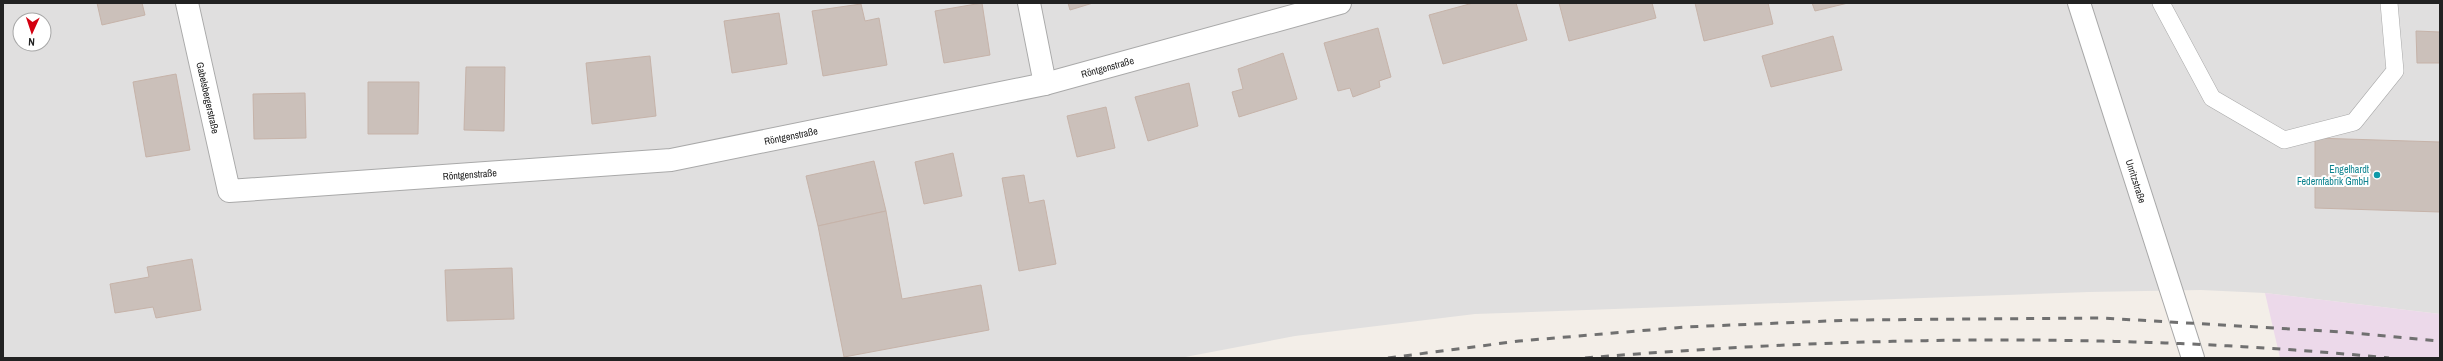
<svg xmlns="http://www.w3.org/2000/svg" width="2443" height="361" font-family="'Archivo Narrow',sans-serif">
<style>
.residential{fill:#e0dfdf;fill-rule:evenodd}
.railway{fill:#ecd9ea}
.building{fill:#cbc0ba;stroke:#c6b3a9}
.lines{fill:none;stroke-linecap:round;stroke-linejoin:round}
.service-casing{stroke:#a9a9a9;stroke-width:18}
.minor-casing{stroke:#a9a9a9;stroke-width:24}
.tertiary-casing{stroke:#a9a9a9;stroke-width:24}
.service{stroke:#fff;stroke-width:17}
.minor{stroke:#fff;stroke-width:22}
.tertiary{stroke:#fff;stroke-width:22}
.rail{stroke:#707070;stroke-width:3;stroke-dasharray:8 8;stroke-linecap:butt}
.culture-dot{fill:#0f9aa8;stroke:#fff;stroke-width:1.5}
.labels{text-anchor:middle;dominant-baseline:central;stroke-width:4;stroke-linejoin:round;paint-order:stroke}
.street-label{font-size:10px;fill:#222;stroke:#fff}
.culture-label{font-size:10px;fill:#0d838f;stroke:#fff;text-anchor:end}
</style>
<rect width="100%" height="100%" fill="#f3eee8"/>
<!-- residential -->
<path class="residential" d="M3 3H2440V314L2265 293 2201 290 2089 292 1475 314 1295 336 1180 358H3ZM20 20H44V44H20Z"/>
<!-- railway -->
<path class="railway" d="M2265 293 2440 314V358H2280Z"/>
<!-- building -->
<g class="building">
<path d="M97 3H142L145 15 102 25Z"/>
<path d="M982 3 990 55 944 63 935 11Z"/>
<path d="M1068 3H1093L1070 10Z"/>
<path d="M1473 3H1516L1527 40 1443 64 1429 15Z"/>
<path d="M1559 3H1652L1656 18 1569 41Z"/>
<path d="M1695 3H1768L1773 24 1704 41Z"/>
<path d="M1812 3H1848L1815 11Z"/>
<path d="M861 4 865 21 879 18 887 65 823 76 812 11Z"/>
<path d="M779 13 787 64 732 73 724 21Z"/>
<path d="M1378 28 1391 77 1379 81 1380 87 1353 97 1350 88 1338 91 1324 43Z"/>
<path d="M2416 31 2440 32V63H2417Z"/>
<path d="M1833 36 1842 70 1771 87 1762 56Z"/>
<path d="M1283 53 1297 99 1239 117 1232 92 1243 89 1238 69Z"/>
<path d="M650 56 656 116 592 124 586 63Z"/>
<path d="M466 67H505L504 131 464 130Z"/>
<path d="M176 74 190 150 146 157 133 82Z"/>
<path d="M368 82H419L418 134H368Z"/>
<path d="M1189 83 1198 126 1148 141 1135 97Z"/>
<path d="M305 93 306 138 254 139 253 94Z"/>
<path d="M1106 107 1115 148 1077 157 1067 116Z"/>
<path d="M2315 138 2440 142V212L2315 208Z"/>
<path d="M953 153 962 196 924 204 915 162Z"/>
<path d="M874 161 886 211 818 226 806 176Z"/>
<path d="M1024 175 1029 203 1044 200 1056 264 1019 271 1002 178Z"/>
<path d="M886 211 902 299 981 285 989 330 844 357 818 226Z"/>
<path d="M192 259 201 310 156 318 153 307 115 313 110 284 149 277 147 267Z"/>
<path d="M512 268 514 319 447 321 445 270Z"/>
</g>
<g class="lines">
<defs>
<path id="service" d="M2161 3 2212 98 2284 140 2354 122 2395 71 2389 3"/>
<g id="minor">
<path id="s1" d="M187 3 229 191 671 160 1045 84 1340 3"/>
<path d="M1029 3 1045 84"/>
</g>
<g id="tertiary">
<path id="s2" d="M2079 3 2193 358"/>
</g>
</defs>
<!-- service casing -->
<use href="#service" class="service-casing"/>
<!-- minor casing -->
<use href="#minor" class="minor-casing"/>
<!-- tertiary casing -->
<use href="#tertiary" class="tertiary-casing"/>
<!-- service -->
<use href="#service" class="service"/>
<!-- minor -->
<use href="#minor" class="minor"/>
<!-- tertiary -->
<use href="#tertiary" class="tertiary"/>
<!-- rail -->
<g class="rail">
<path d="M1388 358 1519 341 1685 327 1852 320 2102 318 2343 332 2440 341"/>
<path d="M1585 358C1852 336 2122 332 2389 358"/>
</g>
</g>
<!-- markers -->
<circle class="culture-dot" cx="2377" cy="175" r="4"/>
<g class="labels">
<!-- street labels -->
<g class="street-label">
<text stroke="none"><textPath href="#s1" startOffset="1082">Röntgenstraße</textPath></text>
<text stroke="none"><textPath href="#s1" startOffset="97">Gabelsbergerstraße</textPath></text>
<text stroke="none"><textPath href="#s1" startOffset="758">Röntgenstraße</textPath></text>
<text stroke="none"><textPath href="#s1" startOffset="434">Röntgenstraße</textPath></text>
<text stroke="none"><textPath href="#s2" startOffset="187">Unritzstraße</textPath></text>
</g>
<!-- culture labels -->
<g class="culture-label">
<text x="2369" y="169">Engelhardt<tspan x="2369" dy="12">Federnfabrik GmbH</tspan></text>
</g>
</g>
<!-- border -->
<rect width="2443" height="361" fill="none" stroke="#222222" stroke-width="8"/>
<!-- north arrow -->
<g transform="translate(32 32) rotate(183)"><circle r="19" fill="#ffffff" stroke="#a7a7a7"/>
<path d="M0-3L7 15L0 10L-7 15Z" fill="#d40010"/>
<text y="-6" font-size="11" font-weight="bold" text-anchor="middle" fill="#222222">N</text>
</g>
</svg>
